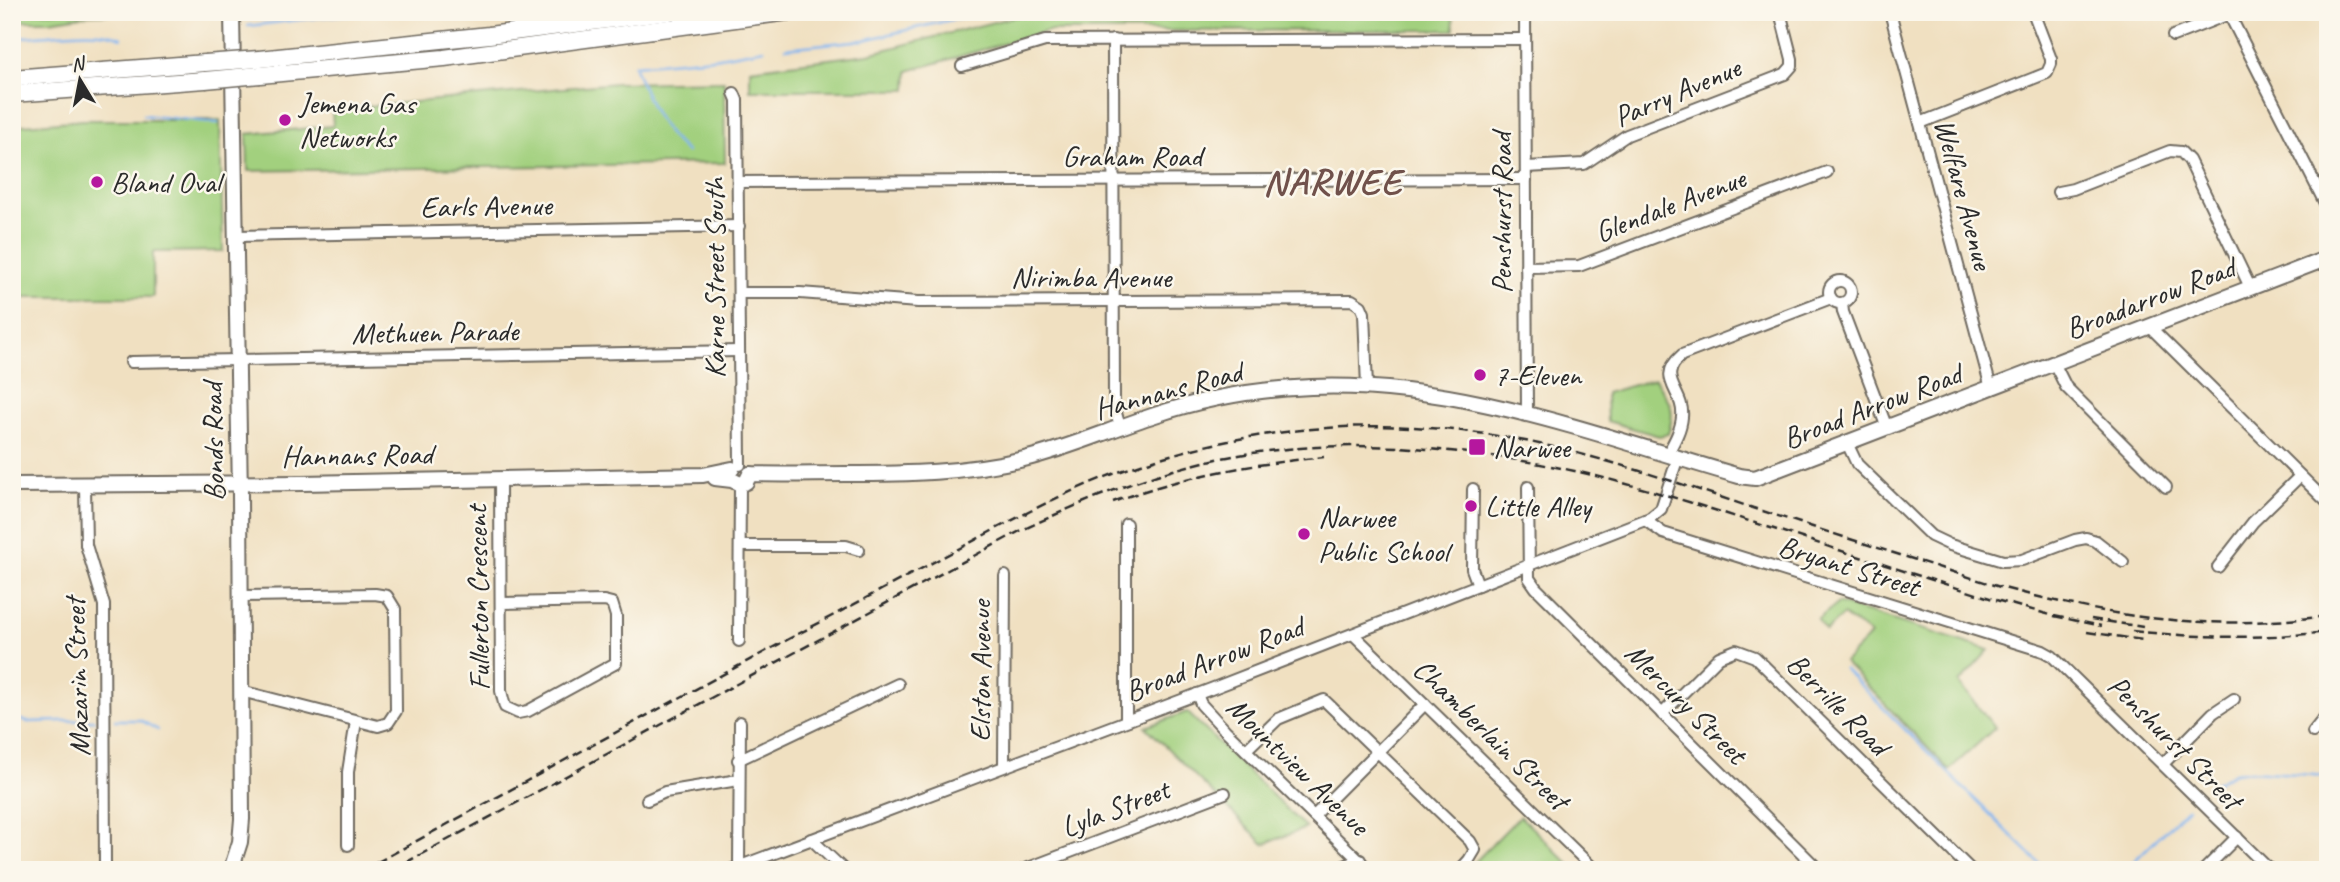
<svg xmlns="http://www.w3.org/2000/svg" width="2340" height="882" font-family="Caveat,sans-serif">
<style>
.park{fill:#a2d07e;stroke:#667e54;stroke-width:2}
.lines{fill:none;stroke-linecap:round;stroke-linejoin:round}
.stream{stroke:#83b5ef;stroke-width:2.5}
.minor-casing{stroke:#706a60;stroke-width:14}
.major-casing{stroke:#706a60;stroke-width:18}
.highway-casing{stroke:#706a60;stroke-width:19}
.minor{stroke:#fff;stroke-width:10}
.major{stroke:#fff;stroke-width:14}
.highway{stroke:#fff;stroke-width:16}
.rail{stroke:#2b2b2b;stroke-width:2.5;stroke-dasharray:10 5;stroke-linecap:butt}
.highway-bridge-casing{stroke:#706a60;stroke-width:19;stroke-linecap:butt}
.highway-bridge{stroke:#fff;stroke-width:16}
.poi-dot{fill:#b5179e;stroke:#fbf7ec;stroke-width:2.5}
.labels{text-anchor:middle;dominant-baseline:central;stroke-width:5;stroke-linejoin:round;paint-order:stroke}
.street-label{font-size:30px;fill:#2b2b2b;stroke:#fbf7ec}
.poi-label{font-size:30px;fill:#2b2b2b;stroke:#fbf7ec;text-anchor:start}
.district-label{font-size:37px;font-weight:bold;letter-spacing:2px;fill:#70514b;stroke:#fbf7ec}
</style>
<rect width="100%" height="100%" fill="#fbf7ec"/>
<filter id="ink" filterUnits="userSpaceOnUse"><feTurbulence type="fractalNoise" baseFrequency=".0143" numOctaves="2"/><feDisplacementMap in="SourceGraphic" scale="14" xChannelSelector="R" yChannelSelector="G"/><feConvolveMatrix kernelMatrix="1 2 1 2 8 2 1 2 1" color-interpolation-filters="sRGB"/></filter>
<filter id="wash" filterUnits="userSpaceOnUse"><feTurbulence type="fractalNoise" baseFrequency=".00686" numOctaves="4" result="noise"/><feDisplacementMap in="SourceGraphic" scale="28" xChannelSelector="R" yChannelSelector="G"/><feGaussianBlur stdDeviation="1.57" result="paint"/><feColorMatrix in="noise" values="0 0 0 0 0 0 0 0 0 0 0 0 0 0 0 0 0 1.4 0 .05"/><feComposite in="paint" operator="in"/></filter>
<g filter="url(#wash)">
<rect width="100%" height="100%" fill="#f0e0c1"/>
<!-- park -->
<g class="park">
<path d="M12 12H158L88 15 49 21H12Z"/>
<path d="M1033 12H1453L1454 30 1048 31 908 71 907 90H750V69L868 54Z"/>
<path d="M724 81 725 163 248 171 247 134 333 126 332 110 616 83Z"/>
<path d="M83 120H220L223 251 153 252V297H12V126Z"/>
<path d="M1655 379C1669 402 1677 406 1668 434L1659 436 1607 421 1606 393Z"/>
<path d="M1838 603 1989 650 1959 683 1995 728 1949 770 1844 662 1871 635 1843 615 1826 631 1817 620Z"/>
<path d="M1187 712 1306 828 1264 844 1146 727Z"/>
<path d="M1520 816 1575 870H1467Z"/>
</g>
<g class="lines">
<!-- stream -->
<g class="stream">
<path d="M248 26 340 15 403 12"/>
<path d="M12 38C43 37 96 26 122 38"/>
<path d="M785 48 864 40 985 12"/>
<path d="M143 115 218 123"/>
<path d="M687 152C659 130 647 98 634 65L714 58 764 49"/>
<path d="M1844 669 2046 870"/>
<path d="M12 717 27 722 94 720"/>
<path d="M115 720H140L158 730"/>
<path d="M2209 786 2234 773 2250 771 2328 776"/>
<path d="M2125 870 2188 808"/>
</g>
</g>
</g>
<g filter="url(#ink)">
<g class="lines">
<defs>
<g id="minor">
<path d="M1525 12 1527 414"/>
<path d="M1890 12 1991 388"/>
<path d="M2228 12 2328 209"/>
<path d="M2173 36 2229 14"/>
<path d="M1113 40 1114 406 1120 427"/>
<path d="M962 66 1045 41 1525 39"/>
<path d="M734 93 737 100 740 465"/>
<path d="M1920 123 2047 73 2051 64V59L2033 12"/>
<path d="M1526 167 1584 164 1627 135 1785 74 1792 66V59L1780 12"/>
<path d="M738 182 1526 179"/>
<path d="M2058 192 2073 189 2170 151 2181 152 2189 160 2250 287"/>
<path d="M235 236 739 226"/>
<path d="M1526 267 1579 266 1827 172"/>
<circle cx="1840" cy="292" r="11"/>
<path d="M739 293H800L918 302 1352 300 1361 306 1364 313 1367 387"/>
<path d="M1842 303 1843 312 1887 428"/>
<path d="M2150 327 2328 503"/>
<path d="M131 362 739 351"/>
<path d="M2054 363 2066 387 2166 487"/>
<path d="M1847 443 1857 464 1931 536 1950 545 2003 561 2022 560 2075 540 2086 538 2096 541 2123 562"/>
<path d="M1668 453C1674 442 1681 430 1682 417 1685 391 1654 379 1682 355L1831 298"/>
<path d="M500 479 501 691 505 707 518 713 528 711 616 663V616L612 603 604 601 501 603"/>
<path d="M85 485 86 545 104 605 105 870"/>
<path d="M1528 487 1529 578 1536 588 1819 870"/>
<path d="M1473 489 1472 569 1478 585"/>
<path d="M1645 520 1663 533 2043 651 2052 656 2270 870"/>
<path d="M1126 524V720"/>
<path d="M740 546H846L859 550"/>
<path d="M2218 567 2253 522 2300 476"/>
<path d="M240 596 375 594 387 596 395 609 396 711 388 723 378 726 241 691"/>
<path d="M1353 634 1595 870"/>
<path d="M739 641 740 484"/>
<path d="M1197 694 1201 704 1225 730 1369 870"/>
<path d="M1662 714 1719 657 1736 650 1755 657 1971 870"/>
<path d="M2313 732 2328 713"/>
<path d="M1246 750 1278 719 1324 700 1470 841 1475 850 1469 860 1460 870"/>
<path d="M738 760 898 684"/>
<path d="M2163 764 2213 713 2234 699"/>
<path d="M1004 766 1005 576"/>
<path d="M647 800 665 792 738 780"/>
<path d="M1314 816 1425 704"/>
<path d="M811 839 844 870"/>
<path d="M348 845V772L356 721"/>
<path d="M739 867 740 722"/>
<path d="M730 870 1211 689 1650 518 1661 509 1678 457"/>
<path d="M1023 870 1225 793"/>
<path d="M1334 870 1360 860"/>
<path d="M2204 870 2237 837"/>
</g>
<g id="major">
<path d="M750 474C782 475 814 474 846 474 907 474 964 473 1024 459 1069 448 1111 429 1155 415 1205 398 1258 389 1311 387 1459 381 1599 436 1739 476L1755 478 2328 258"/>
<path d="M715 478 732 480 740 484 746 482 750 474"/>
<path d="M12 485 302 483 703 475 732 469"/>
<path d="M231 870 240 842 242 819 240 495 232 12"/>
</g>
<g id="highway">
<path d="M259 59 489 35 669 12"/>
<path d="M260 75 444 58 788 12"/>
<path d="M12 78 205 63"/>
<path d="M12 94 205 80"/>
</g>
</defs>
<!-- minor casing -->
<use href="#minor" class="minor-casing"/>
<!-- major casing -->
<use href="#major" class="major-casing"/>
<!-- highway casing -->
<use href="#highway" class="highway-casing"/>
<!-- minor -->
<use href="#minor" class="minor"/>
<!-- major -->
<use href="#major" class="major"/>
<!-- highway -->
<use href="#highway" class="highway"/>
<!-- rail -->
<g class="rail">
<path d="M1113 502C1181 476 1252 464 1324 457"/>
<path d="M2091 619 2143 627"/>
<path d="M2132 631C2198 638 2262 639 2328 632"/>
<path d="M2087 632 2143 640"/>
<path d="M363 870C509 791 654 711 800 633 855 604 909 575 964 546 1016 518 1068 490 1124 470 1221 435 1327 421 1429 428 1539 435 1643 471 1747 506 1831 533 1916 560 2000 587 2057 602 2114 616 2173 620 2225 625 2276 622 2328 616"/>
<path d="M392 870 1020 531C1092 497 1166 466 1245 454 1356 437 1483 449 1592 475 1654 490 1714 510 1774 529 1848 553 1922 577 1996 600L2054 616 2101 626"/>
</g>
<defs>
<g id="highway-bridge">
<path d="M205 63 259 59"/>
<path d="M205 80 260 75"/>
</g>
</defs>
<!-- highway-bridge casing -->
<use href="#highway-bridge" class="highway-bridge-casing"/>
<!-- highway-bridge -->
<use href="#highway-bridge" class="highway-bridge"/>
</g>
</g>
<!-- markers -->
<g class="poi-dot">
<circle cx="285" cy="120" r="7"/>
<circle cx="97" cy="182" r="7"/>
<circle cx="1480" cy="375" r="7"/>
<rect x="1468" y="438" width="18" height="18" rx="3.5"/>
<circle cx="1471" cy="506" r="7"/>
<circle cx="1304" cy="534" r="7"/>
</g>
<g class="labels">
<!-- street labels -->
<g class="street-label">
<text transform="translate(1677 92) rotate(-23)">Parry Avenue</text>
<text x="1132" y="156">Graham Road</text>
<text transform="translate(1964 194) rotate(75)">Welfare Avenue</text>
<text transform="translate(1670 205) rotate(-21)">Glendale Avenue</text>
<text transform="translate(486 206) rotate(-1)">Earls Avenue</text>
<text transform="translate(1501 213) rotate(-90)">Penshurst Road</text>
<text x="1091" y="277">Nirimba Avenue</text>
<text transform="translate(714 278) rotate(-90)">Karne Street South</text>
<text transform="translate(2150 298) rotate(-21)">Broadarrow Road</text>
<text transform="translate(435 332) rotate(-1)">Methuen Parade</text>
<text transform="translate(1168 390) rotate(-15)">Hannans Road</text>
<text transform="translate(1872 406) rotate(-21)">Broad Arrow Road</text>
<text transform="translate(213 442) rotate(-91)">Bonds Road</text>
<text transform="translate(357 455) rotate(-1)">Hannans Road</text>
<text transform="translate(1849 566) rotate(17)">Bryant Street</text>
<text transform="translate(478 598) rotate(-91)">Fullerton Crescent</text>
<text transform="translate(1214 659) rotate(-21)">Broad Arrow Road</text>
<text transform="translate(980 671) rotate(-90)">Elston Avenue</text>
<text transform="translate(77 677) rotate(-92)">Mazarin Street</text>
<text transform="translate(1686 703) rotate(45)">Mercury Street</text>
<text transform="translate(1838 704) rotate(45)">Berrille Road</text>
<text transform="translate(1491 734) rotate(44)">Chamberlain Street</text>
<text transform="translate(2175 742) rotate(45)">Penshurst Street</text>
<text transform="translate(1298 766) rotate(44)">Mountview Avenue</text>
<text transform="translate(1115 808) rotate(-21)">Lyla Street</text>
</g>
<!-- poi labels -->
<g class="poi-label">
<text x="299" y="103">Jemena Gas<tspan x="299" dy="34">Networks</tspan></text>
<text x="111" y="182">Bland Oval</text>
<text x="1494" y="375">7-Eleven</text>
<text x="1493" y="447">Narwee</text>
<text x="1485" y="506">Little Alley</text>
<text x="1318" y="517">Narwee<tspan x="1318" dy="34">Public School</tspan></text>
</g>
<!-- district labels -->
<g class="district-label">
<text x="1333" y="181">NARWEE</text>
</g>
</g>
<!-- margin -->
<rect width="2340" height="882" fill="none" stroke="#fbf7ec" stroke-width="42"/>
<!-- north arrow -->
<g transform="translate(80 80) rotate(350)" stroke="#fbf7ec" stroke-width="5" paint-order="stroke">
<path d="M0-5L12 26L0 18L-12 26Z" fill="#2b2b2b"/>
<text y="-10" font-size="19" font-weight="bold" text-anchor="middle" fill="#2b2b2b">N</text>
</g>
</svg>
